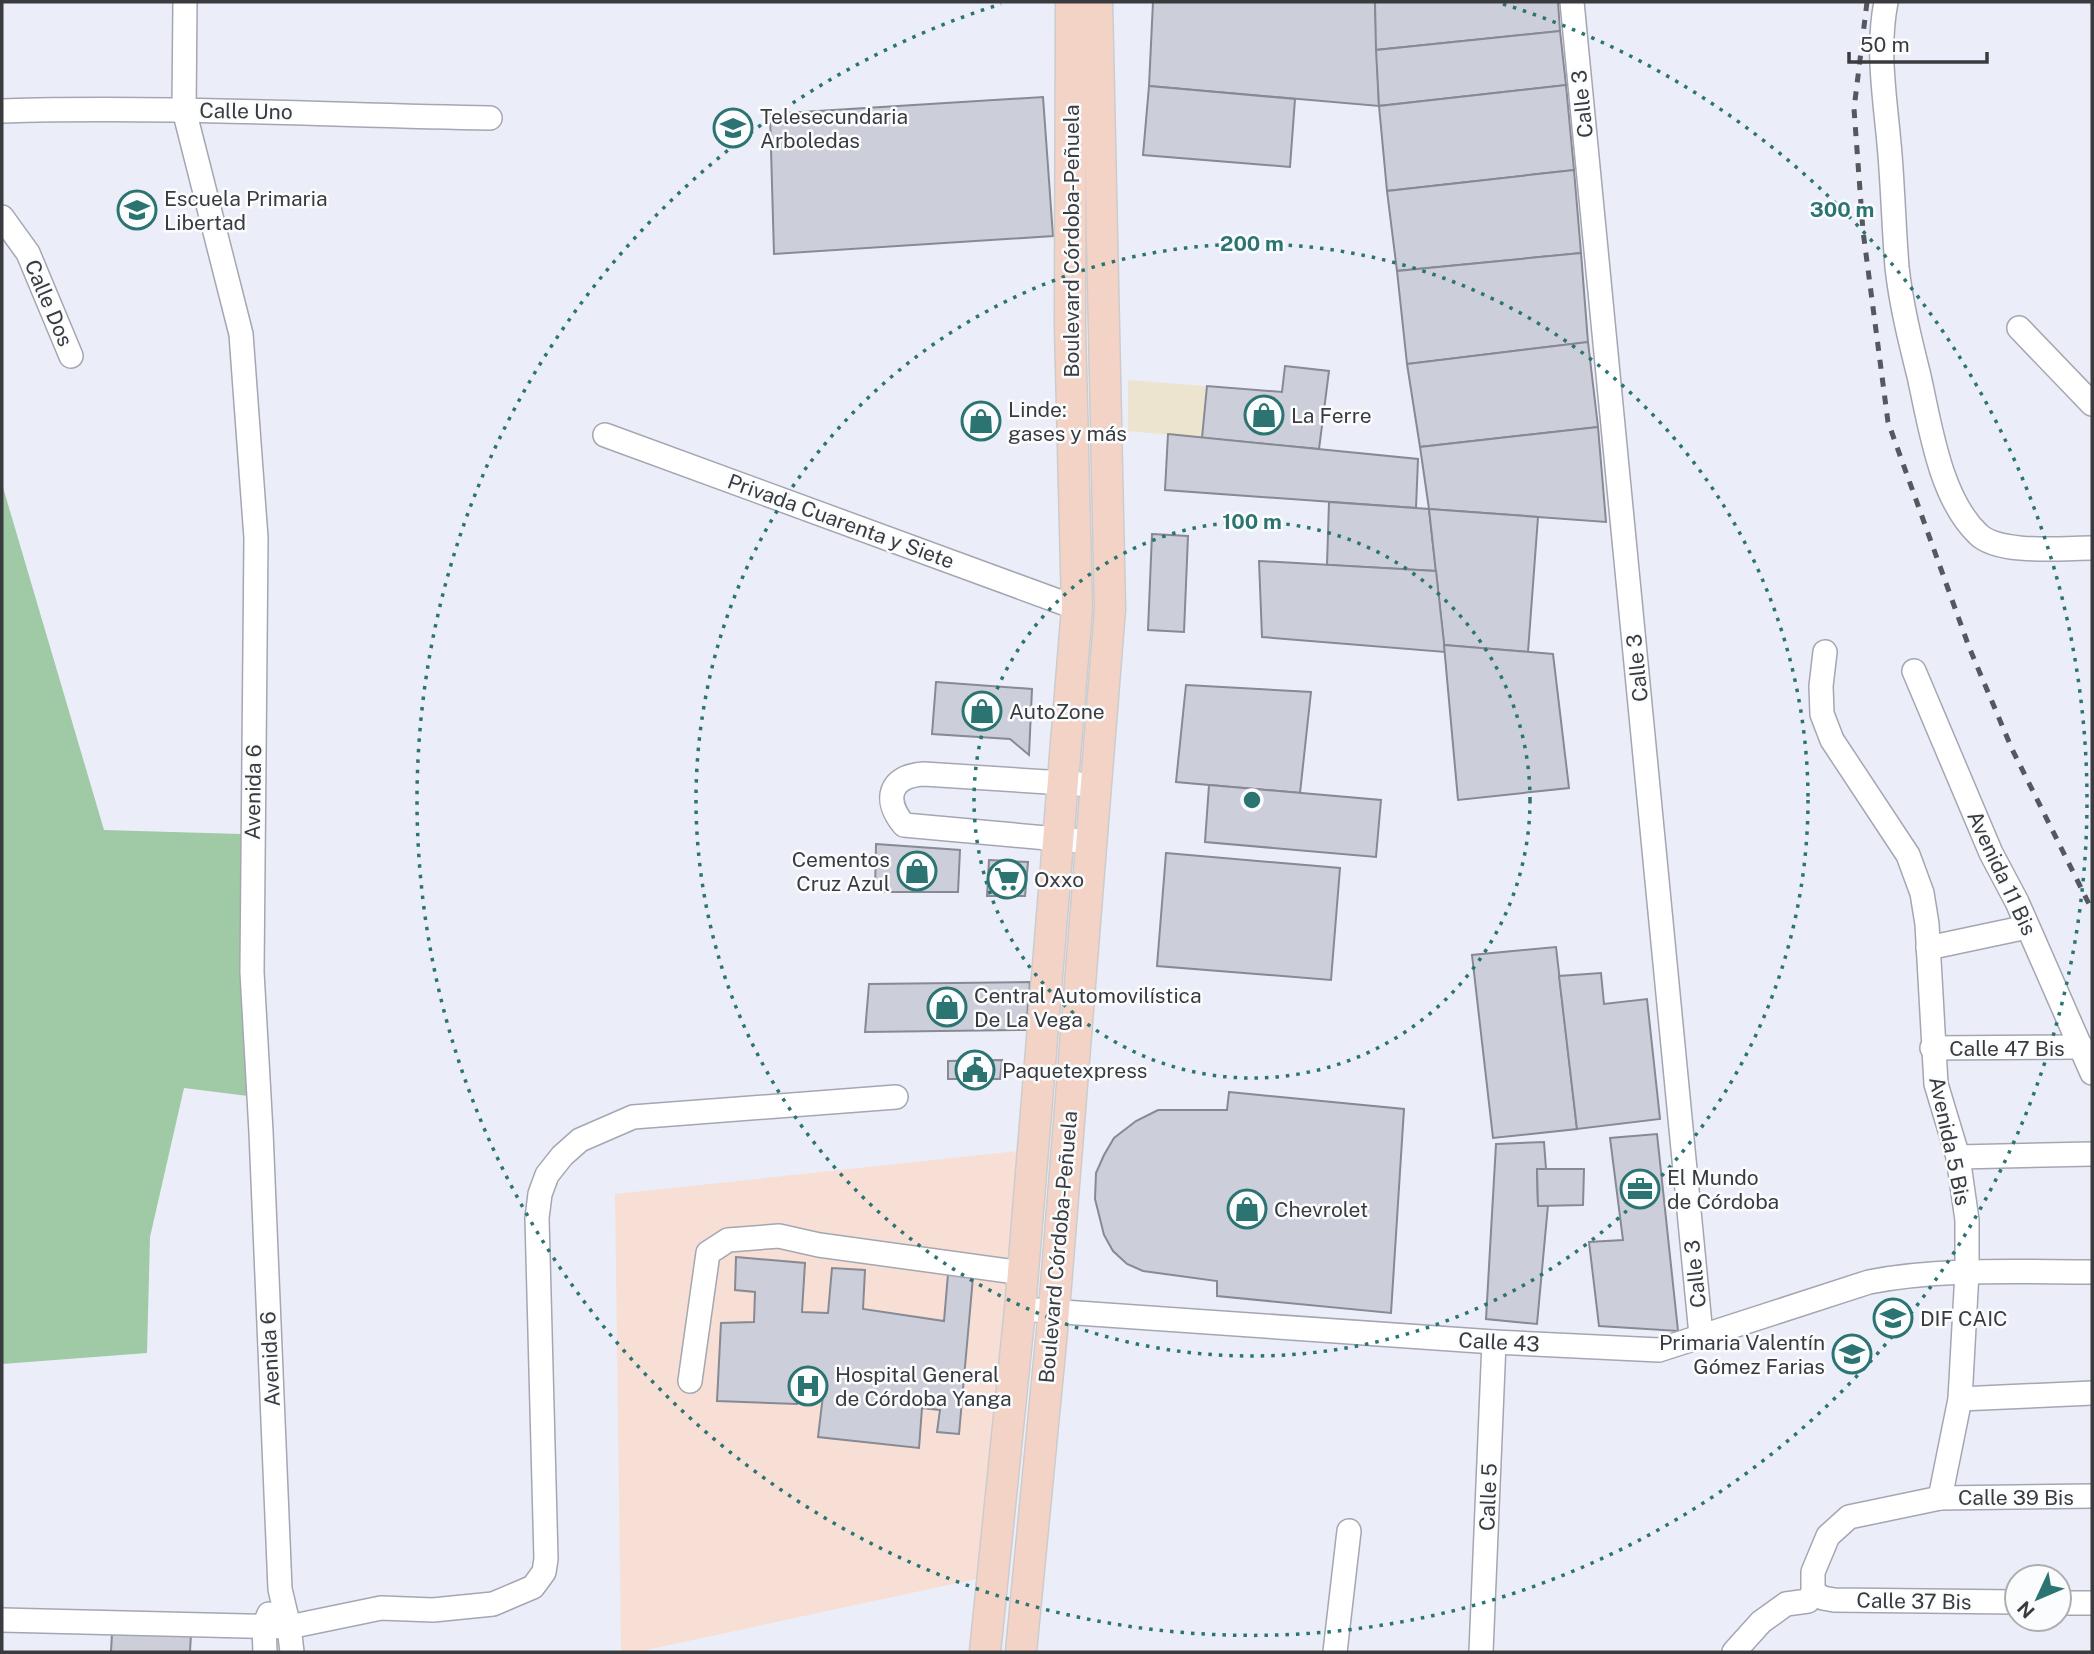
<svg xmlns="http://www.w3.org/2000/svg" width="2094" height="1654" font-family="'Public Sans',sans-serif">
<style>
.commercial{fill:#ede4cf}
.medical{fill:#f7dfd5}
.forest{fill:#a0c9a5}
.building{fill:#cccfda;stroke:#878993;stroke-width:2}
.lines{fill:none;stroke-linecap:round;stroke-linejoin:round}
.minor-casing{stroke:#a4a7b1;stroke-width:26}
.major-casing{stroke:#cccccd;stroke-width:33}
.minor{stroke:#fff;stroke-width:23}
.major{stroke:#f4d3c7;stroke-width:30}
.rail{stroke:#56585d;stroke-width:5;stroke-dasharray:9 9;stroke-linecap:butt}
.ring{fill:none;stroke:#2b7472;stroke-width:3.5;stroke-dasharray:3.5 7}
.labels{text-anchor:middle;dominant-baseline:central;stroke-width:5;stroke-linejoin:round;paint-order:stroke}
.street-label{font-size:21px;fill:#3a3b3f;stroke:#fbfcfe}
.poi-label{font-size:21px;fill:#3a3b3f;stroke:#fbfcfe;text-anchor:start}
.centre{fill:#2b7472;stroke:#fbfcfe;stroke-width:3.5}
.ring-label{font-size:21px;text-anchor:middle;font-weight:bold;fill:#2b7472;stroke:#fbfcfe;stroke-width:5;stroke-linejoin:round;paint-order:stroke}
</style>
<rect width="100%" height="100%" fill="#ebeef9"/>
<!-- commercial -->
<path class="commercial" d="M1285 366 1329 371 1319 449 1128 431V380L1282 392Z"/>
<!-- medical -->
<path class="medical" d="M1019 1151 981 1578 637 1652H621L615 1194Z"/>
<!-- forest -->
<path class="forest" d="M2 484 104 830 241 834 248 1096 184 1088 150 1237 147 1353 2 1364Z"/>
<!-- building -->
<g class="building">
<path d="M1153 2H1375L1379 106 1149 86Z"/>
<path d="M1375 2H1558L1560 31 1376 50Z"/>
<path d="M1560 31 1566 85 1379 106 1376 50Z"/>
<path d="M1566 85 1574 170 1387 191 1379 106Z"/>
<path d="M1149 86 1295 99 1290 167 1143 155Z"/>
<path d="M1043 97 1053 236 774 254 770 114Z"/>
<path d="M1574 170 1581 253 1397 271 1387 191Z"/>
<path d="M1581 253 1588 342 1407 364 1397 271Z"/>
<path d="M1588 342 1598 427 1420 447 1407 364Z"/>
<path d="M1285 366 1329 371 1319 449 1202 438 1207 386 1282 392Z"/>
<path d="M1598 427 1606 522 1429 509 1420 447Z"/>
<path d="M1168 434 1418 459 1416 508 1165 490Z"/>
<path d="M1329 502 1429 509 1436 571 1327 565Z"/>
<path d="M1429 509 1538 517 1528 652 1444 645Z"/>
<path d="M1152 534 1188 536 1184 632 1148 630Z"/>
<path d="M1259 561 1436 571 1445 652 1262 637Z"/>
<path d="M1444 645 1553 654 1569 788 1458 800Z"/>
<path d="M936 682 1032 689 1029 755 1010 739 932 734Z"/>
<path d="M1186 685 1311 692 1300 793 1176 782Z"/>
<path d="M1209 785 1381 800 1376 857 1205 842Z"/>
<path d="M876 844 960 850 958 892H875Z"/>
<path d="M1166 853 1340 868 1331 980 1157 966Z"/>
<path d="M989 860 1028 862 1025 896H987Z"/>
<path d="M1556 947 1577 1129 1493 1138 1472 955Z"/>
<path d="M1601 973 1604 1004 1647 999 1660 1119 1577 1129 1559 976Z"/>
<path d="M1030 982 1026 1030 865 1032 869 984Z"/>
<path d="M1002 1060 1000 1079H948V1061Z"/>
<path d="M1229 1092 1404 1109 1391 1313 1217 1296V1281L1143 1271 1127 1264 1113 1251 1104 1235 1095 1199 1096 1173 1104 1155 1114 1138 1136 1121 1158 1110H1227Z"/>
<path d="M1657 1134 1678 1331 1599 1326 1589 1242 1623 1240 1610 1138Z"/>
<path d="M1544 1142 1546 1169H1537L1538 1206 1548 1205 1537 1324 1486 1319 1496 1144Z"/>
<path d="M1537 1169H1584L1583 1205 1538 1206Z"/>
<path d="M736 1257 805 1263 802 1312 828 1313 832 1268 865 1270 863 1309 944 1321 948 1274 973 1277 959 1434 937 1432 940 1410 922 1408 919 1448 818 1437 824 1387 800 1385 797 1404 717 1401 721 1323 754 1322 755 1292 735 1290Z"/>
<path d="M112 1633H191L190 1652H111Z"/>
</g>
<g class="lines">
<defs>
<g id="minor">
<path d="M185 2 184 110 241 334 256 538 252 972 261 1132 280 1589 289 1627 292 1652"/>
<path d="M1572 2 1701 1335"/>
<path d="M1886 2C1876 53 1886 103 1890 155 1893 192 1894 230 1897 267 1901 304 1910 340 1919 376 1930 425 1940 498 1978 534 1999 555 2064 548 2092 548"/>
<path d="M2 111C165 106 327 115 490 118"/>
<path d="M2 217 28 253 71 356"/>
<path d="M2019 328 2092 404"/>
<path d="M605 435 1077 608"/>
<path d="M1914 671 1991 853 2017 902 2092 1073"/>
<path d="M1091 842 904 825C883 800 889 776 924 774L1095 785"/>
<path d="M1928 948 2027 927"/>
<path d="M1932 1048 2082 1047"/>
<path d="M1958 1157 2092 1154"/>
<path d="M1020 1309 1494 1342 1659 1350 1869 1282C1942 1268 2018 1272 2092 1272"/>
<path d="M690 1381 708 1253 728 1240 779 1236 819 1245 1022 1273"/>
<path d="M1960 1399 2092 1393"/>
<path d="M1940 1498 2092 1496"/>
<path d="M1813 1592 1823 1598 1834 1600 2017 1602"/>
<path d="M2059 1603H2092"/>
<path d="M2 1620 289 1627 381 1608 433 1610 493 1604 533 1587 544 1572 546 1559 537 1218 540 1194 547 1175 562 1156 580 1140 633 1117 896 1097"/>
<path d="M265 1652 264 1626 269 1614"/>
<path d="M1335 1652 1349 1531"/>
<path d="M1481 1652 1494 1342"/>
<path d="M1734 1652 1761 1622 1786 1604 1808 1601 1813 1592V1572L1828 1536 1849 1517 1940 1498 1960 1399 1967 1272V1220L1958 1157 1936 1084 1927 924 1922 893 1908 855 1832 740 1822 714 1821 686 1825 652"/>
</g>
<g id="major">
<path d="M985 1652 1020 1309 1077 608 1070 327 1071 2"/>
<path d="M1021 1652 1054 1310 1110 609 1097 2"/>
</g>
</defs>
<!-- minor casing -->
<use href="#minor" class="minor-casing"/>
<!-- major casing -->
<use href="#major" class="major-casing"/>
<!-- minor -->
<use href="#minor" class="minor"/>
<!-- major -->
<use href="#major" class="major"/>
<!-- rail -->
<path class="rail" d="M1867 2 1854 109 1863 231 1888 422 1969 647 2012 749 2092 910"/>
</g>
<!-- distance rings -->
<g class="ring">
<circle cx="1252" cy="800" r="278"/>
<circle cx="1252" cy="800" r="556"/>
<path d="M1503 4A835 835 0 1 1 1001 4"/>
</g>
<!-- icons -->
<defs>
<symbol id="school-ring" viewBox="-11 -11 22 22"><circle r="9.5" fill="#fbfcfe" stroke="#2b7472" stroke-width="1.5"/><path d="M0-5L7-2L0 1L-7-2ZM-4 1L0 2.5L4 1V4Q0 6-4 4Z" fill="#2b7472"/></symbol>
<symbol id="shop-ring" viewBox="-11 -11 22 22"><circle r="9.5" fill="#fbfcfe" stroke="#2b7472" stroke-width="1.5"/><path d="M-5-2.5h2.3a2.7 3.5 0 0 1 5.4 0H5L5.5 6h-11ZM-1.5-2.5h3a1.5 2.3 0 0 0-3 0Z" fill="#2b7472"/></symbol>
<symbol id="supermarket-ring" viewBox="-11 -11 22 22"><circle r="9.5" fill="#fbfcfe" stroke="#2b7472" stroke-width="1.5"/><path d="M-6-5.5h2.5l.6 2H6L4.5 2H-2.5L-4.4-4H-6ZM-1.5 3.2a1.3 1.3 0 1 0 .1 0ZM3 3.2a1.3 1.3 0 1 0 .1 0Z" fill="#2b7472"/></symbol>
<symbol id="civic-ring" viewBox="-11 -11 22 22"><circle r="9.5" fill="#fbfcfe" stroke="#2b7472" stroke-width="1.5"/><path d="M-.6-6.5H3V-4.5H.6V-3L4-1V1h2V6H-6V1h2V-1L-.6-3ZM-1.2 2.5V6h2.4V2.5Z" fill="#2b7472"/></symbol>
<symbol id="office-ring" viewBox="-11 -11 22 22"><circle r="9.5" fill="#fbfcfe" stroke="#2b7472" stroke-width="1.5"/><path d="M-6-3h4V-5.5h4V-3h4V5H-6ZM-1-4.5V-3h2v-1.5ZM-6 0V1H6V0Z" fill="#2b7472"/></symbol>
<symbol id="hospital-ring" viewBox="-11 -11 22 22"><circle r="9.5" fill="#fbfcfe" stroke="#2b7472" stroke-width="1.5"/><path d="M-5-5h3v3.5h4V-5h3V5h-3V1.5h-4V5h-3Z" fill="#2b7472"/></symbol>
</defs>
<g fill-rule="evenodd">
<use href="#school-ring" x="711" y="106" width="44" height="44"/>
<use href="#school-ring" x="115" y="188" width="44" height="44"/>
<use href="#shop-ring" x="1242" y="393" width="44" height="44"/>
<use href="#shop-ring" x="959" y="399" width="44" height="44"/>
<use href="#shop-ring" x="960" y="689" width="44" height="44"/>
<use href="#shop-ring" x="895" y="849" width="44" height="44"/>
<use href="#supermarket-ring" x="985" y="857" width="44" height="44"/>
<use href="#shop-ring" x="925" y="985" width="44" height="44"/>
<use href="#civic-ring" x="953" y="1048" width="44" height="44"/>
<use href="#office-ring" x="1618" y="1167" width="44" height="44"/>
<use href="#shop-ring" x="1225" y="1187" width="44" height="44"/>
<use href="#school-ring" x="1871" y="1296" width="44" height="44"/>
<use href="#school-ring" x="1830" y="1332" width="44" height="44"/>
<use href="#hospital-ring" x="786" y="1364" width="44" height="44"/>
</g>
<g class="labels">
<!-- street labels -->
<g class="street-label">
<text transform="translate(1582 104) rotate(-96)">Calle 3</text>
<text transform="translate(246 111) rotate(1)">Calle Uno</text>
<text transform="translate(1071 241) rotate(-90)">Boulevard Córdoba-Peñuela</text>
<text transform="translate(49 303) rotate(67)">Calle Dos</text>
<text transform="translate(841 521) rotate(20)">Privada Cuarenta y Siete</text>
<text transform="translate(1637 668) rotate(-96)">Calle 3</text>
<text transform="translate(253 792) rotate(-89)">Avenida 6</text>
<text transform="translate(2002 873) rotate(65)">Avenida 11 Bis</text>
<text x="2007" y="1048">Calle 47 Bis</text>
<text transform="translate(1950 1141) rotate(78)">Avenida 5 Bis</text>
<text transform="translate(1058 1247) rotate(-85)">Boulevard Córdoba-Peñuela</text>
<text transform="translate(1695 1274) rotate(-96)">Calle 3</text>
<text transform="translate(1499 1342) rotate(3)">Calle 43</text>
<text transform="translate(270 1359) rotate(-93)">Avenida 6</text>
<text transform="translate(1488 1497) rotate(-88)">Calle 5</text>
<text x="2016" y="1497">Calle 39 Bis</text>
<text transform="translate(1914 1601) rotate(1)">Calle 37 Bis</text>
</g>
<!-- poi labels -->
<g class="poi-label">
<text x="760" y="116">Telesecundaria<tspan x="760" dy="24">Arboledas</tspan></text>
<text x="164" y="198">Escuela Primaria<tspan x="164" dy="24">Libertad</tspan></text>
<text x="1008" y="409">Linde:<tspan x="1008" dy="24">gases y más</tspan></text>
<text x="1291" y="415">La Ferre</text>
<text x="1009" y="711">AutoZone</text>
<text x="890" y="859" text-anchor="end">Cementos<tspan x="890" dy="24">Cruz Azul</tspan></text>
<text x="1034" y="879">Oxxo</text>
<text x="974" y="995">Central Automovilística<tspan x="974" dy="24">De La Vega</tspan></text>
<text x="1002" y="1070">Paquetexpress</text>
<text x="1667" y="1177">El Mundo<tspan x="1667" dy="24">de Córdoba</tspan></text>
<text x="1274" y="1209">Chevrolet</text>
<text x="1920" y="1318">DIF CAIC</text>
<text x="1825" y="1342" text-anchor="end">Primaria Valentín<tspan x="1825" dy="24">Gómez Farias</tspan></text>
<text x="835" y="1374">Hospital General<tspan x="835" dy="24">de Córdoba Yanga</tspan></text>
</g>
</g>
<circle cx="1252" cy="800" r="10" class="centre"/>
<g class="ring-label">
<text x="1842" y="217">300 m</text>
<text x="1252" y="251">200 m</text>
<text x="1252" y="529">100 m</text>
</g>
<!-- border -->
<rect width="2094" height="1654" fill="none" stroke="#3a3b3f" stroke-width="7"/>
<!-- north arrow -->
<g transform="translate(2038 1598) rotate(226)"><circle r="33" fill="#fbfcfe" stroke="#aeafb2" stroke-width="2"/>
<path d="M0-5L12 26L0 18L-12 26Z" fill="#2b7472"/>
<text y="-10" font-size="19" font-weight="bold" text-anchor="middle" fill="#3a3b3f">N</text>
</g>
<!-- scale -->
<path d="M1849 52v10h138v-10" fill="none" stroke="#3a3b3f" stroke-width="3.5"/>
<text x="1860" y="52" font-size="21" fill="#3a3b3f" stroke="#fbfcfe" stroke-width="5" paint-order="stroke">50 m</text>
</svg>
